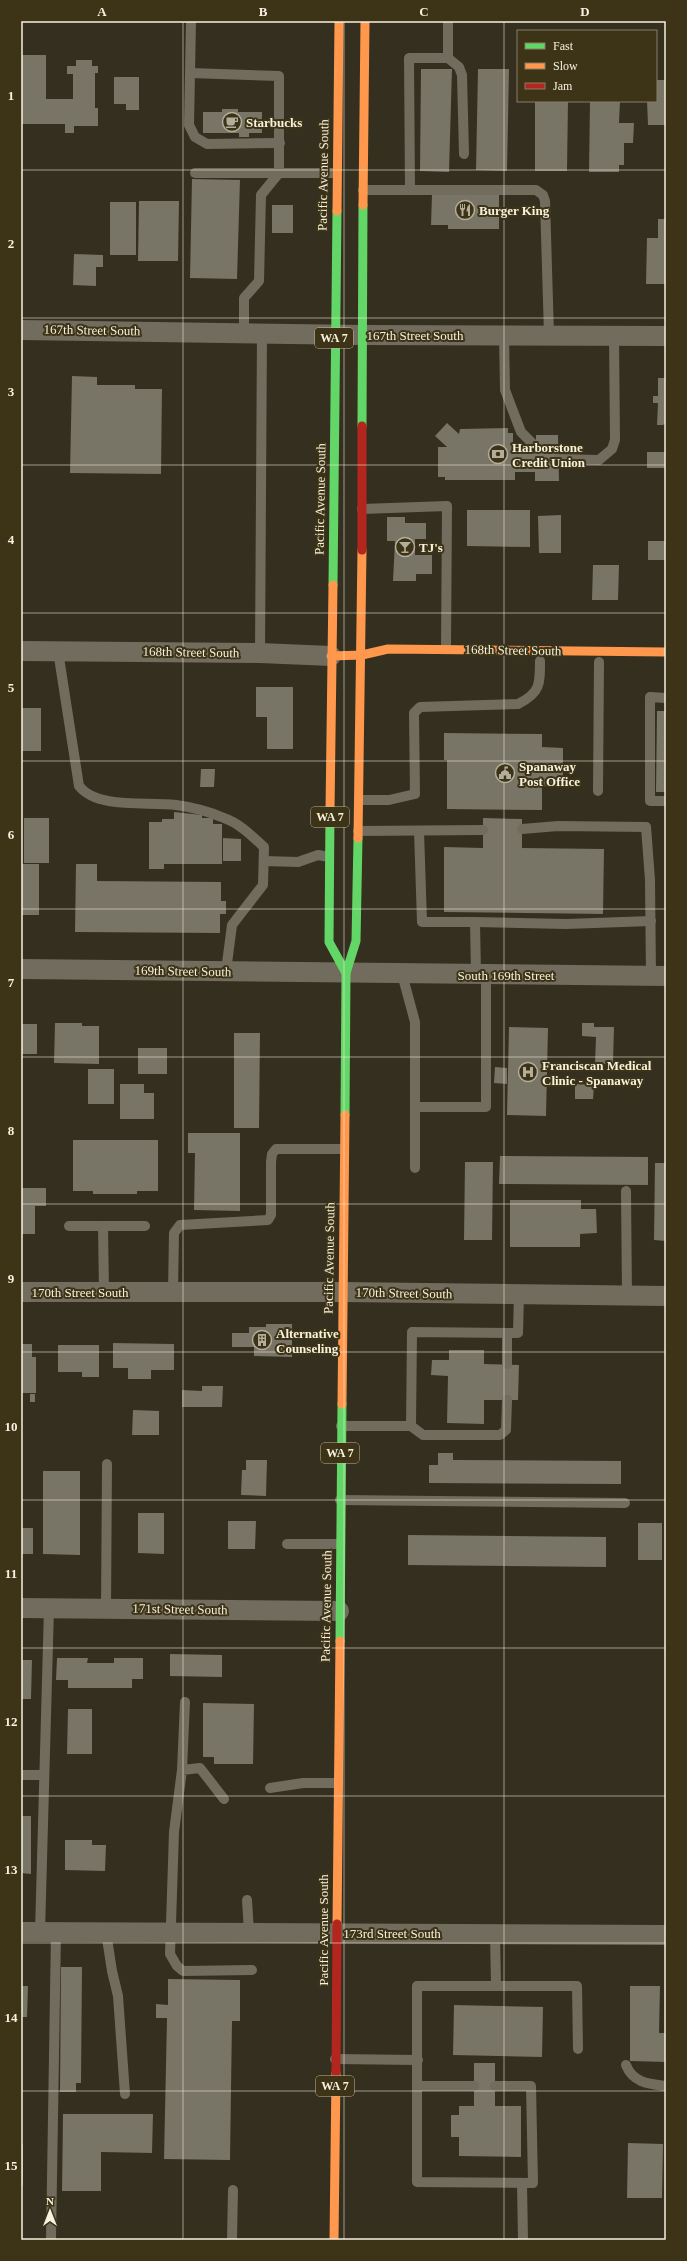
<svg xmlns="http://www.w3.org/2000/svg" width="687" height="2261" font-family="Georgia,serif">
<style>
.building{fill:#787466}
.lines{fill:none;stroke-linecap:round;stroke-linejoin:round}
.lane{stroke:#716c5e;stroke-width:10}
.street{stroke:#716c5e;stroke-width:20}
.fast{stroke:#63d668;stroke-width:9}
.slow{stroke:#ff974d;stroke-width:9}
.jam{stroke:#b3261e;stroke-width:9}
.grid{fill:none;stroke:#f7f1df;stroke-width:1;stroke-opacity:0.55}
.labels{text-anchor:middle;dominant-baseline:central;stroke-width:4;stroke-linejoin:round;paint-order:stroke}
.shield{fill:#3d3316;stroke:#bfb8a3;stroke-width:1}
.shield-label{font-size:12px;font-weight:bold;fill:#f7f1df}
.poi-label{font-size:13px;font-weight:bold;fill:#f7f1df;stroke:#3d3316;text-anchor:start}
.street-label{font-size:13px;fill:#f7f1df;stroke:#3d3316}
.neatline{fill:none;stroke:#f7f1df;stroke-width:1.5}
.grid-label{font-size:13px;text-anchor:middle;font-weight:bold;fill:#f7f1df}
</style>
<rect width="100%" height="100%" fill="#342f1f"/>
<!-- building -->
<g class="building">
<path d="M21 55H46V99H73V74H67V66H76V60H92V66H98V73H95V108H98V126H74V133H65V124H21Z"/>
<path d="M421 69H452L449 172 420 171Z"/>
<path d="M478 69H509L507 171 476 170Z"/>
<path d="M114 77H139V110H126V104H114Z"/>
<path d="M656 80H666V125H648L647 101H656Z"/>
<path d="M535 101H568L567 171H535Z"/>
<path d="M590 101H620L619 123H634L633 143H624V165H619V172H589Z"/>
<path d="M222 109H238V112H262V133H249V137H239V133H203V112H222Z"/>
<path d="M192 179 240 180 237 279 190 278Z"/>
<path d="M432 195H499V229H448V225H431Z"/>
<path d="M139 201H179L178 261H138Z"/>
<rect x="110" y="202" width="26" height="53"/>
<rect x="272" y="205" width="21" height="28"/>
<path d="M658 219H666V284H646L647 238H658Z"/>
<path d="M74 254 103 255V267H96V286L73 285Z"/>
<path d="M72 376 97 377V385H135V389H162L161 474 70 473Z"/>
<path d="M658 378H666V423L663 425H657L658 403H653V396H658Z"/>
<path d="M447 423 459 434 460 429 508 428V433H513V449H536V435H558L559 481H535V472H515V480H445V477H438V447H447L435 436Z"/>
<rect x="647" y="452" width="18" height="16"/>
<path d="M467 510H530V547L467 546Z"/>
<path d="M561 515V553H539L538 516Z"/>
<path d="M387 517H405V523H426V539H415V555H432V574H416V581H393L395 541H387Z"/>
<path d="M648 541H666L665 560H648Z"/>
<path d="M593 565H619L618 600H592Z"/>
<path d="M256 687H293V749H267V717H256Z"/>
<rect x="21" y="708" width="20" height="43"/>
<path d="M657 711H666V792H656Z"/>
<path d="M444 733 542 734V747L563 748V787L542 786V810L447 809V760H444Z"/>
<path d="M201 769H215L214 787H200Z"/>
<path d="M174 812 202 815V818H213V824H222V864H164V869H149V822H162V819H174Z"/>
<rect x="24" y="818" width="25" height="45"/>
<path d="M483 818 522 819V848L604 849 603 914 444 912V847L483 848Z"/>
<path d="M223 838 241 839V861H223Z"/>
<rect x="21" y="864" width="18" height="51"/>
<path d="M76 864H97V881L221 882V901H226V914H220V933L75 932Z"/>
<path d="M55 1023H82V1026H99V1064L54 1063Z"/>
<path d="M582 1023H594V1027H614L613 1064H595L596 1037 582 1036Z"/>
<rect x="21" y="1024" width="16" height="30"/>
<path d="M509 1027 548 1028 546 1116 507 1115Z"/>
<path d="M234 1033H260L259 1128H234Z"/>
<rect x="138" y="1048" width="29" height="26"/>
<path d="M495 1067 507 1068V1084L494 1083Z"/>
<rect x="88" y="1069" width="26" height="35"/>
<path d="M120 1084H144V1093H154V1119H120Z"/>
<path d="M575 1084 594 1085 593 1099H575Z"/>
<path d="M188 1133H240V1211L194 1210 195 1153H188Z"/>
<path d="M73 1140H158V1191H137V1194H93V1191H73Z"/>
<path d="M500 1156 648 1157V1185L499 1184Z"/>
<path d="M465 1162H493L492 1240H464Z"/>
<path d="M655 1163H666V1241L654 1240Z"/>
<path d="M21 1188H46V1206H35V1234H21Z"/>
<path d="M510 1200H581V1209H596L597 1233 580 1234V1247H510Z"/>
<path d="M266 1324H292V1357L254 1356V1347H232V1333H249V1327H266Z"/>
<path d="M113 1343 174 1344V1370H151V1379H128V1368H113Z"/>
<path d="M21 1344H32V1357H36V1393H21Z"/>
<path d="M58 1345H99V1377H82V1372H58Z"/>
<path d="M449 1350H484V1364L519 1365 518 1400H484V1424L447 1423 448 1376 431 1375 432 1360H449Z"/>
<path d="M202 1386H223L222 1407H182V1390L202 1391Z"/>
<rect x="30" y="1394" width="5" height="8"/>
<path d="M133 1410 159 1411V1435H132Z"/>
<path d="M438 1453H453V1460L621 1461V1484L429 1483V1465H438Z"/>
<path d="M246 1460H267L266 1496 241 1495 242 1470H246Z"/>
<path d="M43 1471H80V1555L43 1554Z"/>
<path d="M138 1513H164V1554L138 1553Z"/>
<path d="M228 1521H256L255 1549H228Z"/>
<rect x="638" y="1523" width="24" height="37"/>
<rect x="21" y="1528" width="12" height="26"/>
<path d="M408 1535 606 1537V1567L408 1565Z"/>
<path d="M170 1654 222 1655V1677L170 1676Z"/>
<path d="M57 1658H88L87 1663H114V1658H143V1679H132V1688H68V1680H56Z"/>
<path d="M21 1660H32L31 1699H21Z"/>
<path d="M203 1703 254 1704 253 1764H214V1757H203Z"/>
<path d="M68 1709H92V1754H67Z"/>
<path d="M21 1816H31V1874L21 1873Z"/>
<path d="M65 1840H92V1845H106L105 1871 65 1870Z"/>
<path d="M61 1967H82L81 2083H76V2092H60Z"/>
<path d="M168 1979 240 1980V2021H232L230 2160 164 2159 167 2018H156V2004L168 2005Z"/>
<path d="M21 1986H28L27 2017H21Z"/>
<path d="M630 1986H660L659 2033H666V2062L630 2061Z"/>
<path d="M454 2005 543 2007 542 2057 453 2055Z"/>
<path d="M474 2063H495V2106H521V2157L459 2156V2137H451V2115H459V2106H474Z"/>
<path d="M63 2114H153L152 2153 101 2152V2191H62Z"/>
<path d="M628 2143 663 2144 662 2198H627Z"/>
<rect x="21" y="2144" width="2" height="41"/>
</g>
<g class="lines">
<!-- lane -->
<g class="lane">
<path d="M191 21 190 73 279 76V173L261 195 259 281 244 298V332"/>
<path d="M448 58 459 67 462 75 464 154"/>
<path d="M190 73 189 125 195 137 207 144 280 143"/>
<path d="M195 173H336"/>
<path d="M410 189 409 58H448V21"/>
<path d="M363 190H536L543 195 545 201 549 335"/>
<path d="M504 334 505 390 521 432 536 447"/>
<path d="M558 459 599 460 612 449 615 440 614 335"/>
<path d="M362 509 447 506 446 649"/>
<path d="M58 651 79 786C98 810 148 801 176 805 191 807 210 812 224 818 239 823 252 836 264 847L263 885 232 925 226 971"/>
<path d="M260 653 262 332"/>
<path d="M666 698 650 697V801H666"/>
<path d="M598 791 599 662"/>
<path d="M359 800H389L415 794 414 713 420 707 518 704C540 693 540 685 540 661"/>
<path d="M522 829 558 826 646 827 650 880 651 976"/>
<path d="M358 831 483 830"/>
<path d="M419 831 422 922H475L476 974"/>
<path d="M264 861 298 862 318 855 329 857"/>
<path d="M475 922 566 924 651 921"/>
<path d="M402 974 415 1022V1168"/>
<path d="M415 1107H486V974"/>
<path d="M626 1191 627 1296"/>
<path d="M69 1226H145"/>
<path d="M103 1226 104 1292"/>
<path d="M173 1292 174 1233 180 1225 268 1220 271 1215V1162L272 1154 276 1149H344"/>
<path d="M507 1333V1364"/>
<path d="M341 1426H411L412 1332 518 1333 519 1294"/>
<path d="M411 1426 423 1435H500L506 1430 507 1400"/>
<path d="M340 1500 625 1503"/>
<path d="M287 1544H339"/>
<path d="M106 1609 107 1464"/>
<path d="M182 1770 185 1702"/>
<path d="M21 1775H44"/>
<path d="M270 1788 303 1783H337"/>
<path d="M224 1799 200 1768 182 1770 174 1832 170 1954 177 1966 183 1971 252 1970"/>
<path d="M247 1900 249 1932"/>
<path d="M40 1932 49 1608"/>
<path d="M106 1932 112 1971 118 1996 125 2094"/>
<path d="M495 1934 496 1986"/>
<path d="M335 2059 418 2060"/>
<path d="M626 2065C633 2083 649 2084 666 2086"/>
<path d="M418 2086H474"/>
<path d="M495 2086H531L533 2183 417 2182V1986H577L578 2049"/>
<path d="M522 2183 523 2240"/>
<path d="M51 2240 56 1932"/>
<path d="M232 2240 233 2190"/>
</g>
<!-- street -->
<g class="street">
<path d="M21 330 362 335 666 336"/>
<path d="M21 651 260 653 331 656"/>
<path d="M21 969 666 976"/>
<path d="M21 1292H342L666 1296"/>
<path d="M21 1608 339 1611"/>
<path d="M21 1932 666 1935"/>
</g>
<!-- fast -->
<g class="fast">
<path d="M362 426 363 205"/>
<path d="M333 585 337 211"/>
<path d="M330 811 329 942 346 973"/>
<path d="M345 1115 346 973 356 941 358 838"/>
<path d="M340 1641 342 1404"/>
</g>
<!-- slow -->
<g class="slow">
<path d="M363 205 365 21"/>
<path d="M337 211 339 21"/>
<path d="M331 656 362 655 388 649 666 652"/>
<path d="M330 811 333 585"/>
<path d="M358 838 362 550"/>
<path d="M342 1404 345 1115"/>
<path d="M337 1924 340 1641"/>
<path d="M334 2240 336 2073"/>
</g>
<!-- jam -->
<g class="jam">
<path d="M362 426V550"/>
<path d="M336 2073 337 1924"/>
</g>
</g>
<!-- grid -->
<path class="grid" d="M183 21V2240M344 21V2240M504 21V2240M21 170H666M21 318H666M21 465H666M21 613H666M21 761H666M21 909H666M21 1057H666M21 1204H666M21 1352H666M21 1500H666M21 1648H666M21 1796H666M21 1943H666M21 2091H666"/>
<!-- icons -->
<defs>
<symbol id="cafe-ring" viewBox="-11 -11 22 22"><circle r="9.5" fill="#3d3316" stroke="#b3ad9c" stroke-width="1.5"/><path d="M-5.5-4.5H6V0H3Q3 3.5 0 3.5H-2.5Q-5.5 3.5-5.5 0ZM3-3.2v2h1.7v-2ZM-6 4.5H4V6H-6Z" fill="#b3ad9c"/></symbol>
<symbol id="restaurant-ring" viewBox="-11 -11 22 22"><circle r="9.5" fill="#3d3316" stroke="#b3ad9c" stroke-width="1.5"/><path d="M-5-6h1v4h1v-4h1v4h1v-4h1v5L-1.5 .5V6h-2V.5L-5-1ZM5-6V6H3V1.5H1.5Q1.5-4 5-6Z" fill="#b3ad9c"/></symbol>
<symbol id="bank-ring" viewBox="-11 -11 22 22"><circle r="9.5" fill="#3d3316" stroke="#b3ad9c" stroke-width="1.5"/><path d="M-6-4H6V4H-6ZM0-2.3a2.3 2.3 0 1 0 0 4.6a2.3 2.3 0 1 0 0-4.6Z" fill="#b3ad9c"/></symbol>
<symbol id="bar-ring" viewBox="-11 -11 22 22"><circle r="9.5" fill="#3d3316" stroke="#b3ad9c" stroke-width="1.5"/><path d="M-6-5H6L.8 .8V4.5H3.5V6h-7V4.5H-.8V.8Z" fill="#b3ad9c"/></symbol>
<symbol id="civic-ring" viewBox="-11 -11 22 22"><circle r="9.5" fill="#3d3316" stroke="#b3ad9c" stroke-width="1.5"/><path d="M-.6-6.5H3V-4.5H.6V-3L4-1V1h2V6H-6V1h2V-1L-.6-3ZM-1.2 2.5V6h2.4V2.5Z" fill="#b3ad9c"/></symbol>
<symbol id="hospital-ring" viewBox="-11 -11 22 22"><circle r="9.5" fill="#3d3316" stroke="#b3ad9c" stroke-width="1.5"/><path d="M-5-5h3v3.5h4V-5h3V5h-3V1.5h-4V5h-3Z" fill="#b3ad9c"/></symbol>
<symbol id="building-ring" viewBox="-11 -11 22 22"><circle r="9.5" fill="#3d3316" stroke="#b3ad9c" stroke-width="1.5"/><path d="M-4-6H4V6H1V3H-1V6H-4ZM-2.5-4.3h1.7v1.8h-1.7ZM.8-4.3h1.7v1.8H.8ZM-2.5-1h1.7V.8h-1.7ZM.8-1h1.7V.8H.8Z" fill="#b3ad9c"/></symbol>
</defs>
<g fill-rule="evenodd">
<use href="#cafe-ring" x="221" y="111" width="22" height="22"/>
<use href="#restaurant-ring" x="454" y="199" width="22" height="22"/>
<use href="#bank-ring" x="487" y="443" width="22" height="22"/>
<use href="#bar-ring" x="394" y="536" width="22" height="22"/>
<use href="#civic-ring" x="494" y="762" width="22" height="22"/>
<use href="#hospital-ring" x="517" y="1061" width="22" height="22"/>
<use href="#building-ring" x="251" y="1329" width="22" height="22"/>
</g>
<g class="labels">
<!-- shield labels -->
<g class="shield">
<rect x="315" y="328" width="38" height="20" rx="3"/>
<rect x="311" y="807" width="38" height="20" rx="3"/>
<rect x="321" y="1443" width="38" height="20" rx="3"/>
<rect x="316" y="2076" width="38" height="20" rx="3"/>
</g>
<g class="shield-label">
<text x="334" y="338">WA 7</text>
<text x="330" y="817">WA 7</text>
<text x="340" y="1453">WA 7</text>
<text x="335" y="2086">WA 7</text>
</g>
<!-- poi labels -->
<g class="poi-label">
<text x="246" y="122">Starbucks</text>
<text x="479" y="210">Burger King</text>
<text x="512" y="447">Harborstone<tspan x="512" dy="15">Credit Union</tspan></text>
<text x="419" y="547">TJ's</text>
<text x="519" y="766">Spanaway<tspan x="519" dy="15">Post Office</tspan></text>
<text x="542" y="1065">Franciscan Medical<tspan x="542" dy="15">Clinic - Spanaway</tspan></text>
<text x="276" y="1333">Alternative<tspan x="276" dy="15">Counseling</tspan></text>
</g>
<!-- street labels -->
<g class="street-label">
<text transform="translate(323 175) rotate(-89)">Pacific Avenue South</text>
<text transform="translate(92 330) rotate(1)">167th Street South</text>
<text x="415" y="335">167th Street South</text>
<text transform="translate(320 499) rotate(-89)">Pacific Avenue South</text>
<text transform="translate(513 650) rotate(1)">168th Street South</text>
<text transform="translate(191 652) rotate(1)">168th Street South</text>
<text transform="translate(183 971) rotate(1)">169th Street South</text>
<text x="506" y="975">South 169th Street</text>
<text transform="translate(329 1258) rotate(-89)">Pacific Avenue South</text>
<text x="80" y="1292">170th Street South</text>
<text transform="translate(404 1293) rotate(1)">170th Street South</text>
<text transform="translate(326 1606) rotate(-89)">Pacific Avenue South</text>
<text transform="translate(180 1609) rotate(1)">171st Street South</text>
<text transform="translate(323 1930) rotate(-90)">Pacific Avenue South</text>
<text x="392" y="1933">173rd Street South</text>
</g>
</g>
<!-- border -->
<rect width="687" height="2261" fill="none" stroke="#3d3316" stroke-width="44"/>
<!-- legend -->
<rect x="517" y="30" width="140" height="72" fill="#3d3316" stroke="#877f66"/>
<rect x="525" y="43" width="20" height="6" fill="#63d668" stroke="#877f66"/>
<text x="553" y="50" font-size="12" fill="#f7f1df">Fast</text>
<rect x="525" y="63" width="20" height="6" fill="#ff974d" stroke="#877f66"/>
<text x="553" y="70" font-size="12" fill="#f7f1df">Slow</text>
<rect x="525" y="83" width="20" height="6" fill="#b3261e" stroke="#877f66"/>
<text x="553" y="90" font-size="12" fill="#f7f1df">Jam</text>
<!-- north arrow -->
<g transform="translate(50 2211)" stroke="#3d3316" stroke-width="3" paint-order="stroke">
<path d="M0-3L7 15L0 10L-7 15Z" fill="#f7f1df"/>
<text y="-6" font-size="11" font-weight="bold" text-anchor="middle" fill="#f7f1df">N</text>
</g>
<rect x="22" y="22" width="643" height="2217" class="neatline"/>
<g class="grid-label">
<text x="102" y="16">A</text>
<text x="263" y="16">B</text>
<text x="424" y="16">C</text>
<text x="585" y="16">D</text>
<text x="11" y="100">1</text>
<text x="11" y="248">2</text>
<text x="11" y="396">3</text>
<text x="11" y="544">4</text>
<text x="11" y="692">5</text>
<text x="11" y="839">6</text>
<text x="11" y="987">7</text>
<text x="11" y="1135">8</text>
<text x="11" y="1283">9</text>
<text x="11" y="1431">10</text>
<text x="11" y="1578">11</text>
<text x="11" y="1726">12</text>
<text x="11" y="1874">13</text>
<text x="11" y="2022">14</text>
<text x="11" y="2170">15</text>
</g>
</svg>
